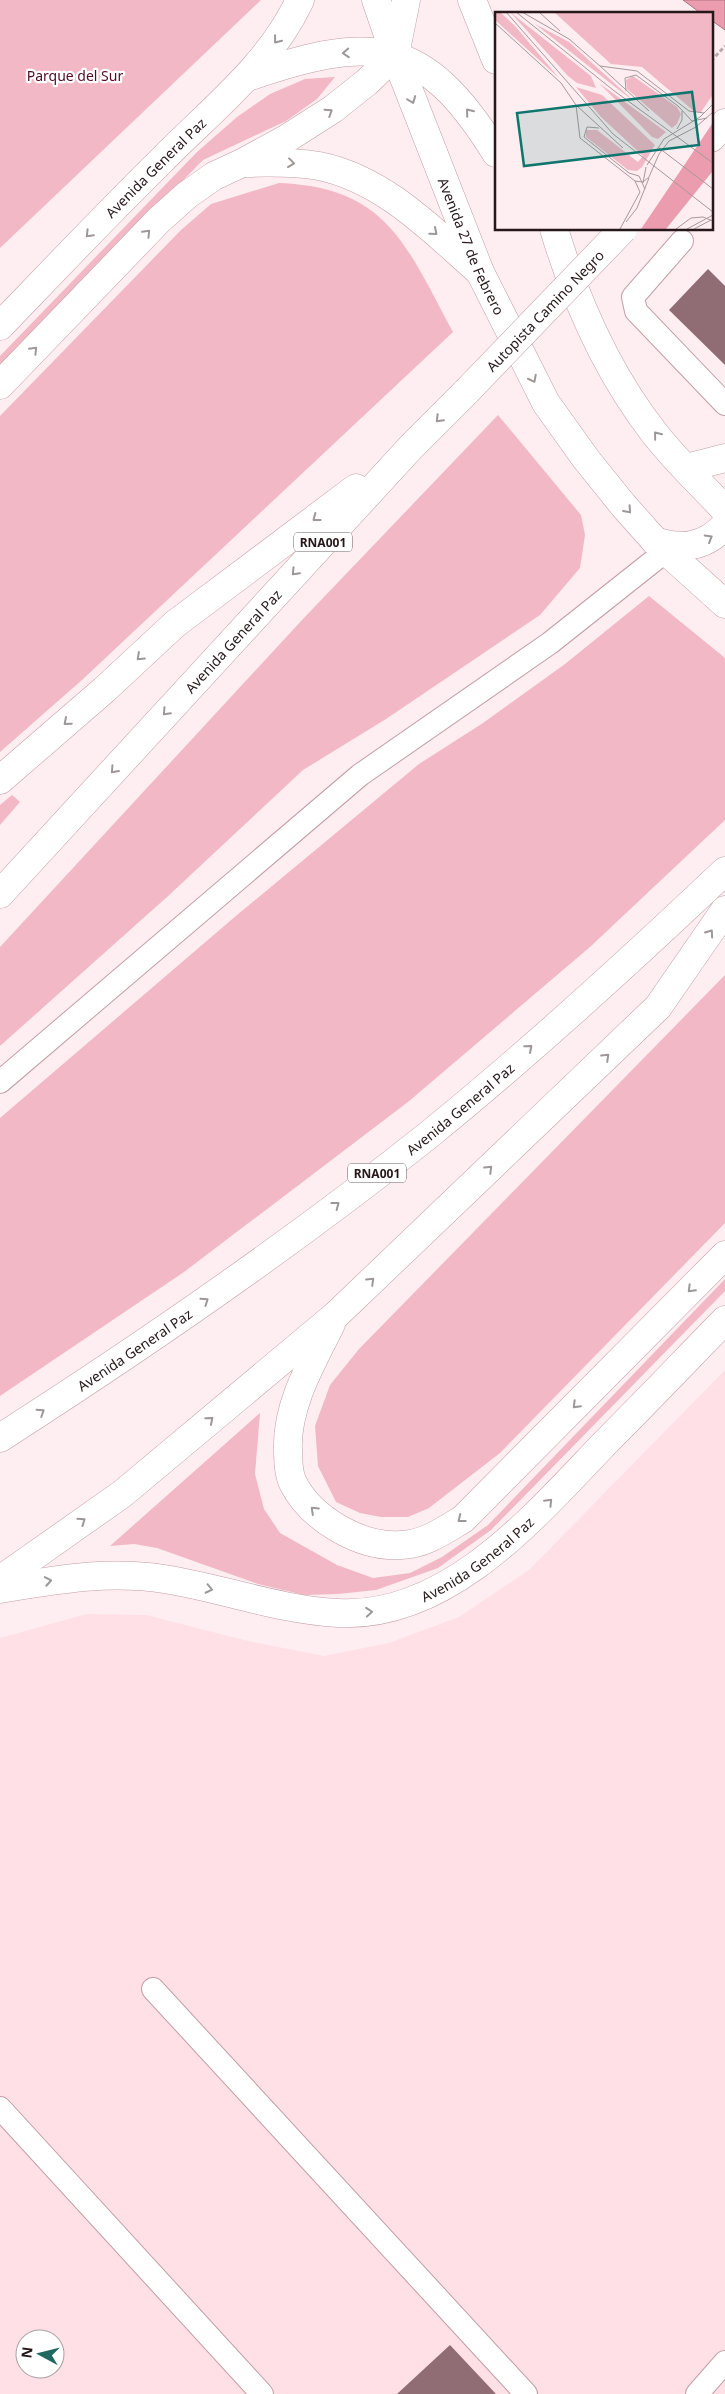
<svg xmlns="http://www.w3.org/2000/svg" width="725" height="2394" font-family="'Noto Sans',sans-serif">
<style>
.built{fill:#fee0e6;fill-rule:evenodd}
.green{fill:#f3b8c5}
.water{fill:#ec9caf;stroke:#b07482}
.building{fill:#906d75}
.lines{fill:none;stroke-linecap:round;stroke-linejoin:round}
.lane-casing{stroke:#c49ea6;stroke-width:24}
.secondary-casing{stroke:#c49ea6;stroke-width:29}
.primary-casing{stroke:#c49ea6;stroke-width:29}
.highway-casing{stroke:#c49ea6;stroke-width:29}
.path{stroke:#b9aaad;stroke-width:3;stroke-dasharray:4 2.5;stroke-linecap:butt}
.lane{stroke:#fff;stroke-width:22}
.secondary{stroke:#fff;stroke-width:28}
.primary{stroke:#fff;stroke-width:28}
.highway{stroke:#fff;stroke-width:28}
.highway-bridge-casing{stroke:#c49ea6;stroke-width:29;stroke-linecap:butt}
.highway-bridge{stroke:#fff;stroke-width:28}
.oneway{stroke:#9d9798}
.labels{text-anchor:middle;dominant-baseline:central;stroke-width:4.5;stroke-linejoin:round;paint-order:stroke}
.shield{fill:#fff;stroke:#665d5f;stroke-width:1}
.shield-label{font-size:12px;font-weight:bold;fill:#25171a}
.park-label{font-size:14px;fill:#500924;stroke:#fff}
.street-label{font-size:14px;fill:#25171a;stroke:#fff}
.inset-road{fill:none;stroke:#a7989b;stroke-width:1}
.view{fill:#0f766e;fill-opacity:0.15;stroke:#0f766e;stroke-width:2.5}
.inset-edge{fill:none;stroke:#25171a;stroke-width:2.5}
</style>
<rect width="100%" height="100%" fill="#feeef1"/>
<!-- built -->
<path class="built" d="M725 1370V2394H0V1638L87 1614 146 1615 248 1641 324 1656 389 1643 459 1617 529 1570ZM25 2339H55V2369H25Z"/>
<!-- green -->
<g class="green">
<path d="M0 0H261L0 248Z"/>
<path d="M335 77 317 99 286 121 203 160 0 366V356L197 152 237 117 270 94 305 79Z"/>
<path d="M279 183C389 187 407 248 453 332L82 680 0 752V416L181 230 211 204Z"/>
<path d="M498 415 581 515 585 535 580 568 540 615 386 719 303 770 167 897 0 1046V947L302 620Z"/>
<path d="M649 596 725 658V820L590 947 408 1102 184 1272 0 1396V1118L237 915 419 764 483 723 565 664Z"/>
<path d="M12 795 20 802 0 825V805Z"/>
<path d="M725 975V1223L500 1453 429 1508 408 1517H381L360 1513 336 1502 318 1466 315 1426 330 1385 359 1349Z"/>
<path d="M725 1279V1291L491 1530 438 1568 376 1590 338 1594 304 1595 258 1584 157 1548 134 1544 110 1546 260 1413 255 1474 264 1509 280 1533 337 1565 373 1578 410 1573 442 1557 488 1525Z"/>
</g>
<!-- water -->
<path class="water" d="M683 0H725V30L711 20V14H702Z"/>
<!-- building -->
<g class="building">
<path d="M708 269 725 286V365L669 310Z"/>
<path d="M450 2345 496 2394H397Z"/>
</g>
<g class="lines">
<defs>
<g id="lane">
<path d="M682 241 633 297 636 311 725 404"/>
<path d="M0 1082 360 775 550 643 666 551"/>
<path d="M153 1989 526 2394"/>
<path d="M0 2108 262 2394"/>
<path d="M697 2394 725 2362"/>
</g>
<g id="secondary">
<path id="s1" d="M0 326C54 270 107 214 162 160 212 109 269 66 300 0"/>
<path d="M686 468 725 458"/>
<path id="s2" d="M0 1589C55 1580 108 1570 164 1579 222 1588 279 1610 338 1613 448 1619 535 1516 604 1444 645 1403 685 1361 725 1320"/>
</g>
<g id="primary">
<path id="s3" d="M376 0 395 55 480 272 546 403 586 459 623 505 655 541 725 604"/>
<path d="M472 0 496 60"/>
<path d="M248 77C372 34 424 37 496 153"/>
<path d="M554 229C576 302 608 374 655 434 676 461 702 485 725 510"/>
<path d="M655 541C682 550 706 547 725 525"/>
</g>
<g id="highway">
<path d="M711 138 725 123"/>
<path d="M246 163C271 162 295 162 319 166 384 179 433 231 480 272"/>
<path d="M0 385 159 220 187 195 214 176 242 163 286 139 333 109 367 82 395 55 406 0"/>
<path d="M0 780 104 690 175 624 356 488"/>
<path id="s4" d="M0 894 411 447 467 391"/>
<path d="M331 1324C312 1362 286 1406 288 1450 288 1459 289 1475 293 1483 311 1519 361 1548 401 1545 425 1544 443 1531 463 1519L725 1255"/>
<path id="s5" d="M0 1438C148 1343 293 1243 431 1133 533 1050 630 961 725 871"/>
<path d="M0 1580 122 1494 336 1315 658 1007 725 910"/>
</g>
</defs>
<!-- lane casing -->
<use href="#lane" class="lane-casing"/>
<!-- secondary casing -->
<use href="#secondary" class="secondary-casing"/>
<!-- primary casing -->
<use href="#primary" class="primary-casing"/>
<!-- highway casing -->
<use href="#highway" class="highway-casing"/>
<!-- path -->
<path class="path" d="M711 61 725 46"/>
<!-- lane -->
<use href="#lane" class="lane"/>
<!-- secondary -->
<use href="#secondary" class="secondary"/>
<!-- primary -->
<use href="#primary" class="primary"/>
<!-- highway -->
<use href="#highway" class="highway"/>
<defs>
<g id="highway-bridge">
<path id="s6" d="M467 391 623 229"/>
</g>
</defs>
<!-- highway-bridge casing -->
<use href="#highway-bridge" class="highway-bridge-casing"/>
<!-- highway-bridge -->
<use href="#highway-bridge" class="highway-bridge"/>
</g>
<!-- one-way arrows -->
<defs><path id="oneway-chevron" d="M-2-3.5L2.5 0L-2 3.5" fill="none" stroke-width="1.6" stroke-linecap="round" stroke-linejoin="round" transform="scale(1.25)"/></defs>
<g class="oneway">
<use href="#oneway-chevron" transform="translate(277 40) rotate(128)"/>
<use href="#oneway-chevron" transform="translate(346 53) rotate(176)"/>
<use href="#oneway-chevron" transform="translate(412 100) rotate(69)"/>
<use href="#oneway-chevron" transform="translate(329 112) rotate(-33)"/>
<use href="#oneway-chevron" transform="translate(469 112) rotate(-129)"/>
<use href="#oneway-chevron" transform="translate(291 163) rotate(7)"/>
<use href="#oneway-chevron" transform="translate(434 232) rotate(41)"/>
<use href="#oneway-chevron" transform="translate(147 233) rotate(-46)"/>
<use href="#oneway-chevron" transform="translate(89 234) rotate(134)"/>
<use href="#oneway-chevron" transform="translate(34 350) rotate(-46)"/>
<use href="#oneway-chevron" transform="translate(533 379) rotate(63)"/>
<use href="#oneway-chevron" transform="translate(439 419) rotate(135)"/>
<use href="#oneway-chevron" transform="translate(657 435) rotate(-129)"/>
<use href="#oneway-chevron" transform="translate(628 510) rotate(48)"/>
<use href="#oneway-chevron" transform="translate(316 518) rotate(143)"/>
<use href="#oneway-chevron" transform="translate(709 538) rotate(-30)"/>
<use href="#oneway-chevron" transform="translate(295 572) rotate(133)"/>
<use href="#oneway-chevron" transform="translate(140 657) rotate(137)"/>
<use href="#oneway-chevron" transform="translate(166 712) rotate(133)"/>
<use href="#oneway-chevron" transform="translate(67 722) rotate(139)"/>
<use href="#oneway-chevron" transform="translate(114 770) rotate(132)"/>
<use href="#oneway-chevron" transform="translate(710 933) rotate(-55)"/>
<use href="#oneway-chevron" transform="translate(529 1048) rotate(-41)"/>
<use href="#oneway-chevron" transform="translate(606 1057) rotate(-44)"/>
<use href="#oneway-chevron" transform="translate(489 1169) rotate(-44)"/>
<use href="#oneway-chevron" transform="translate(336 1205) rotate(-37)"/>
<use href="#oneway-chevron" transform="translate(371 1281) rotate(-44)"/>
<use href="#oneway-chevron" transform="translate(691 1289) rotate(135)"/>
<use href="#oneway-chevron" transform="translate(205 1301) rotate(-35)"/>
<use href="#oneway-chevron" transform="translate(576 1405) rotate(135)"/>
<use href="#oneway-chevron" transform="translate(41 1412) rotate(-33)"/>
<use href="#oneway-chevron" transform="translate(210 1420) rotate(-40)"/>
<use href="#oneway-chevron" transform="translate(549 1502) rotate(-46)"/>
<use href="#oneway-chevron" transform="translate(314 1510) rotate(-137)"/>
<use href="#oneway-chevron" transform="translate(461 1519) rotate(142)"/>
<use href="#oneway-chevron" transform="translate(82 1521) rotate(-35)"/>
<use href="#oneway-chevron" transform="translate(48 1581) rotate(-10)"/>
<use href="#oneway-chevron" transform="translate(209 1589) rotate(12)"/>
<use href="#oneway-chevron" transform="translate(369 1612) rotate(-5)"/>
</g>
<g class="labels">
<!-- shield labels -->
<g class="shield">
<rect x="294" y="532.5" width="58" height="19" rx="4"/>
<rect x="348" y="1163.5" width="58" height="19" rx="4"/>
</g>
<g class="shield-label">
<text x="323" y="542">RNA001</text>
<text x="377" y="1173">RNA001</text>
</g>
<!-- park labels -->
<g class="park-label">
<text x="75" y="75">Parque del Sur</text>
</g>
<!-- street labels -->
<g class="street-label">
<text stroke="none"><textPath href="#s1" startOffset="222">Avenida General Paz</textPath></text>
<text stroke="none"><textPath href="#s3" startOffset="264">Avenida 27 de Febrero</textPath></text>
<text stroke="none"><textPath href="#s6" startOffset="112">Autopista Camino Negro</textPath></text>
<text stroke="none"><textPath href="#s4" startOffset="344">Avenida General Paz</textPath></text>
<text stroke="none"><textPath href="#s5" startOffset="566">Avenida General Paz</textPath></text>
<text stroke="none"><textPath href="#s5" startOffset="161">Avenida General Paz</textPath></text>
<text stroke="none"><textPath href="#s2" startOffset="496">Avenida General Paz</textPath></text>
</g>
</g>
<!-- overview -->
<g transform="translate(495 12)">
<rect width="218" height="218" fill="#feeef1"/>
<path d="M0 0H5L20 14 64 66 0 8ZM15 0 96 64 101 76 82 71 73 64ZM59 0H217V84L206 100H200L147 55 116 52ZM40 12 74 30 139 89 124 78ZM138 64 182 95 186 102 182 112 177 116 132 77 131 68ZM104 71 171 120 163 127 157 125ZM81 75 107 83 160 133 147 155 142 159 133 158 91 125V118H102L143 150 148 144 106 105Z" fill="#f3b8c5"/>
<path d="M217 112V160L171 217H146Z" fill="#ec9caf"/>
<path class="inset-road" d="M11 0 118 122 218 200M21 0 118 78 218 151M27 0 74 27M44 0 65 19M0 11 66 71 81 93 85 126 140 169 145 180M74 27 105 54 142 59 194 99 209 101M105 54 154 99M131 79 130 66 141 63 183 94 197 109 212 106M81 93 128 136M104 116 92 115 89 125 134 161 144 164 150 177M182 117 187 108V99M164 136 218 177M152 153 169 127 205 105 218 92M140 169 148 170 154 165 164 142 174 129 201 115 218 100M148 171 151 155M131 210 142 196 154 166M125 217 145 180M181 217 196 206 208 205 218 209M192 217 218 203M199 217 216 208"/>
<path class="view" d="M197 80 204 133 29 154 22 101Z"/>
<rect width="218" height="218" class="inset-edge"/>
</g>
<!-- north arrow -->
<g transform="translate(40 2354) rotate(277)"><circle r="24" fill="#ffffff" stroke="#a8a2a3"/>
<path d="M0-4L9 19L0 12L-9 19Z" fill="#206960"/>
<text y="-8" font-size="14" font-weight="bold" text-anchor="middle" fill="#25171a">N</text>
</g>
</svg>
